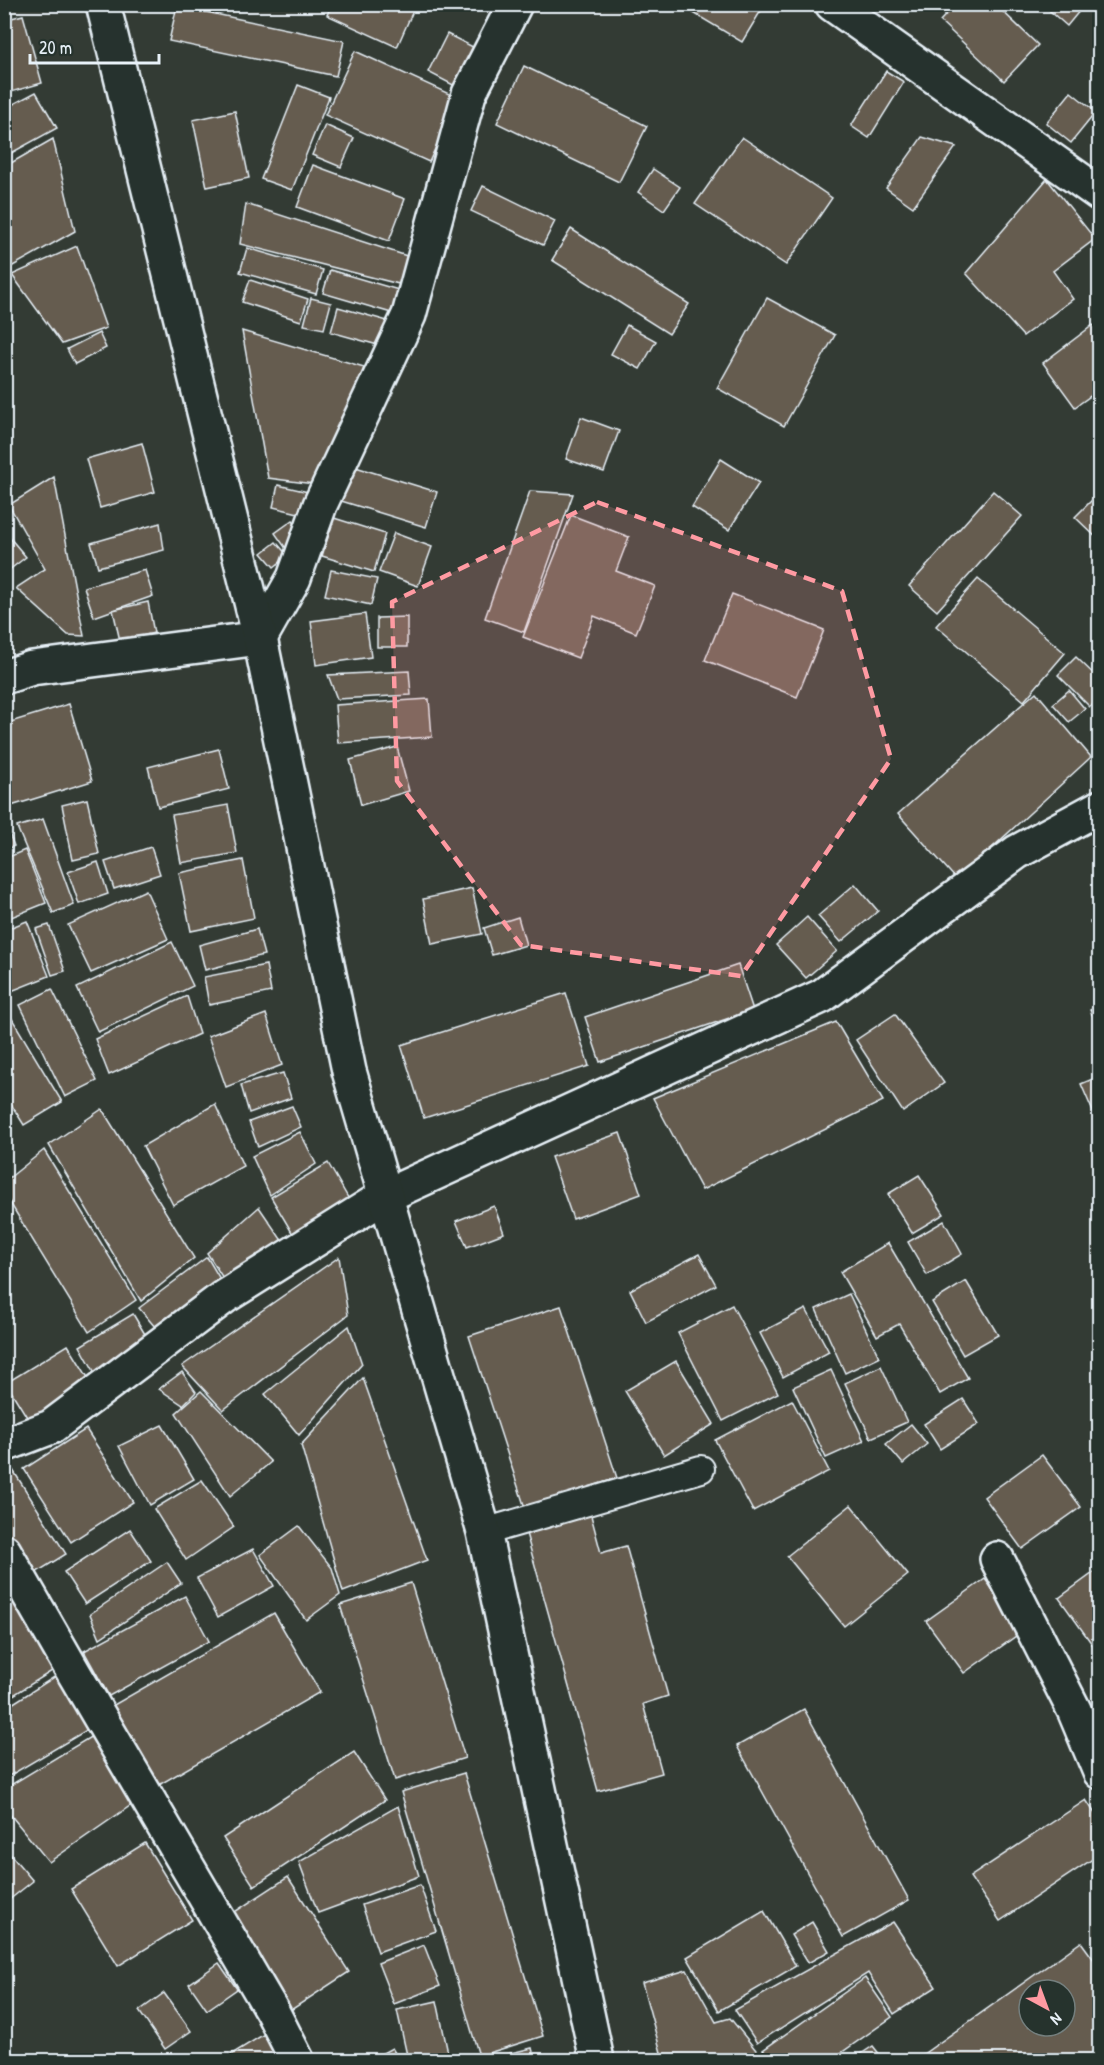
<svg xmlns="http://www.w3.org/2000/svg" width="1104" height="2065" font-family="'Patrick Hand',sans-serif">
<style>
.building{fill:#655b4f;stroke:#e8f1f8;stroke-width:1.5;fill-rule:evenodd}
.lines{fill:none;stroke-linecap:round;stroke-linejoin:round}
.lane-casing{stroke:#e8f1f8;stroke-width:30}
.street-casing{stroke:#e8f1f8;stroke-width:38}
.highway-casing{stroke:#e8f1f8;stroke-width:38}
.lane{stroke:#26332d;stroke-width:26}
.street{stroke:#26332d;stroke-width:33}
.highway{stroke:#26332d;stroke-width:33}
.marked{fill:#ff9aa2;fill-opacity:0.2;stroke:#ff9aa2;stroke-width:4.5;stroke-dasharray:12 8;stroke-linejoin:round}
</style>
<rect width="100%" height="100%" fill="#333b34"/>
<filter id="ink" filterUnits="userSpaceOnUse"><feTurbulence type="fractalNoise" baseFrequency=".0167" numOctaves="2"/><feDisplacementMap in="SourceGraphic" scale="12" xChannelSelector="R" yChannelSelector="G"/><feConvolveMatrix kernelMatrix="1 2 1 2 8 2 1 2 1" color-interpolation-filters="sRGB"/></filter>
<g filter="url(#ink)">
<!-- building -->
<g class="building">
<path d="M332 4H416L397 47 327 15Z"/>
<path d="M687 4H765L742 42 685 8Z"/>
<path d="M956 4H995L1038 45 1004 81 940 21Z"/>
<path d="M1042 4H1085L1067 26Z"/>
<path d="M177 6 344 41 336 76 169 41Z"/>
<path d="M23 15 42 83 4 94V20Z"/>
<path d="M447 34 477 49 457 87 428 72Z"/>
<path d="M355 51 458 98 429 162 325 115Z"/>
<path d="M524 66 647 126 619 182 497 123Z"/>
<path d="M886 71 904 82 869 138 851 126Z"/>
<path d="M298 85 329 97 292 190 261 179Z"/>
<path d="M36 92 57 128 4 157V109Z"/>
<path d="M1071 92 1096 112 1071 143 1046 123Z"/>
<path d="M235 111 249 178 207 187 193 120Z"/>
<path d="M325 125 354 138 341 167 312 155Z"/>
<path d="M742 137 832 198 786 265 695 204Z"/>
<path d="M922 137 956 147 913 207 886 188Z"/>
<path d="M53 139 75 231 4 271V167Z"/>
<path d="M313 165 405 199 389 241 297 207Z"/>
<path d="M653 169 680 187 664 210 638 192Z"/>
<path d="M1047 179 1095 239 1053 271 1073 299 1023 336 966 273Z"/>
<path d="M483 186 555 221 543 245 471 211Z"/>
<path d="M246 204 410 257 399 284 240 244Z"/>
<path d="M571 229 689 304 669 334 552 260Z"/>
<path d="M77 246 106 328 62 344 12 275Z"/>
<path d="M247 248 323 270 316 294 240 272Z"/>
<path d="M330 270 402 291 395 314 323 293Z"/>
<path d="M250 280 308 299 301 321 242 302Z"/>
<path d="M311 298 331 303 324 329 304 325Z"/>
<path d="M767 298 835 335 784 426 717 388Z"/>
<path d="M338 307 391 322 385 347 331 332Z"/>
<path d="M627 325 656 341 640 369 611 354Z"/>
<path d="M1093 325 1100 334V389L1075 407 1043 363Z"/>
<path d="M242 331 364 367 329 486 268 478Z"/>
<path d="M99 333 106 348 75 364 67 349Z"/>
<path d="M581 417 619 431 604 472 566 459Z"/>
<path d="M142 443 155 492 100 508 86 459Z"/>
<path d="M721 459 759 483 729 530 692 507Z"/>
<path d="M349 465 437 492 426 527 338 500Z"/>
<path d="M54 477 84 636 68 635 16 588 45 569 9 505Z"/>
<path d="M278 485 317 494 311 516 273 507Z"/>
<path d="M530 491 573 494 524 632 485 618Z"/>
<path d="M993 491 1022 516 937 611 909 586Z"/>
<path d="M1095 497 1100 501V541L1075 517Z"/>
<path d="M571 515 629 537 616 571 655 586 636 633 594 616 578 658 523 637Z"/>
<path d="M334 518 385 534 374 572 322 556Z"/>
<path d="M293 520 306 537 287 550 275 533Z"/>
<path d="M160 523 164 550 98 567 91 543Z"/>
<path d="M4 531 26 557 4 574Z"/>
<path d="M394 533 432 547 418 586 379 572Z"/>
<path d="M276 542 288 556 274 567 262 553Z"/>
<path d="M145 570 153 596 94 617 84 587Z"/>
<path d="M331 570 377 579 371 605 325 595Z"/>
<path d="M978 579 1065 653 1024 701 936 626Z"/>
<path d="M732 594 824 630 797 697 705 660Z"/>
<path d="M148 602 154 633 120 641 113 610Z"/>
<path d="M365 614 371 657 316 665 311 621Z"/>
<path d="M407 617V647H377V618Z"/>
<path d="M1076 657 1100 680V698L1090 707 1058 675Z"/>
<path d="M409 671 411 695 337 699 328 675Z"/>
<path d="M1069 690 1085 709 1069 722 1053 704Z"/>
<path d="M1036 692 1091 757 957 880 898 814Z"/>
<path d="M429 699 432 737 338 743 335 705Z"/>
<path d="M69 704 92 781 11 806 4 782V724Z"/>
<path d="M397 747 409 791 361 805 350 760Z"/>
<path d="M219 749 229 789 158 807 148 767Z"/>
<path d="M87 799 99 854 73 860 62 805Z"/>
<path d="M228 805 237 853 181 863 172 815Z"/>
<path d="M43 819 74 905 53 913 17 827Z"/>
<path d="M4 820 14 846 4 850Z"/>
<path d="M151 847 160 874 114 889 105 862Z"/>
<path d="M25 850 46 903 4 920V859Z"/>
<path d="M243 860 254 918 191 931 179 873Z"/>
<path d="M98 862 108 894 79 904 68 872Z"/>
<path d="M855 884 878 911 841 942 818 916Z"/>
<path d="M472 888 482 934 432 944 423 899Z"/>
<path d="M146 890 168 939 91 973 68 925Z"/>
<path d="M518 917 526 945 492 955 484 928Z"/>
<path d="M807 917 837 951 806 978 776 945Z"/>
<path d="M1100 917V942L1090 922Z"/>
<path d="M27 921 49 976 4 994V930Z"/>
<path d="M49 925 65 971 52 975 36 929Z"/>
<path d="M257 929 264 955 205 970 199 945Z"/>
<path d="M172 942 193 986 98 1032 77 988Z"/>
<path d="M266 965 271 992 209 1005 204 977Z"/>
<path d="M738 965 753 1010 600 1062 585 1017Z"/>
<path d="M52 989 97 1081 65 1097 20 1005Z"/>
<path d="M566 993 589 1066 424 1118 401 1045Z"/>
<path d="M187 996 199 1034 109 1075 95 1039Z"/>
<path d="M1100 1005V1030L1090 1010Z"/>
<path d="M5 1007 62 1102 24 1125 4 1093Z"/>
<path d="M266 1014 282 1065 226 1087 208 1036Z"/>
<path d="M895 1014 944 1083 903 1112 856 1040Z"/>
<path d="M836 1022 883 1101 702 1190 653 1098Z"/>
<path d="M283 1073 291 1098 249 1113 241 1085Z"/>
<path d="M1100 1076V1128L1081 1084Z"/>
<path d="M215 1104 243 1166 173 1205 143 1146Z"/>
<path d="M292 1106 301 1127 258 1147 249 1122Z"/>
<path d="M102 1109 194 1258 141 1301 49 1145Z"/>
<path d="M300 1132 316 1164 270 1195 252 1156Z"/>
<path d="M620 1133 641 1194 573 1219 551 1157Z"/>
<path d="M44 1150 136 1300 89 1332 4 1193V1182Z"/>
<path d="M328 1163 351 1203 294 1236 271 1197Z"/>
<path d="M919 1175 944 1214 912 1233 888 1194Z"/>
<path d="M494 1206 504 1233 467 1247 456 1221Z"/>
<path d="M259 1207 283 1242 228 1286 207 1253Z"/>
<path d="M944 1221 962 1254 927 1275 908 1242Z"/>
<path d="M888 1243 968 1378 940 1394 899 1324 877 1336 840 1272Z"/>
<path d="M699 1254 716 1285 646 1322 630 1290Z"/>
<path d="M207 1257 223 1284 161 1334 139 1308Z"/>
<path d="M339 1257 348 1315 223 1410 182 1366Z"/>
<path d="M966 1281 998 1335 963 1355 932 1302Z"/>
<path d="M849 1294 879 1357 845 1373 816 1309Z"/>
<path d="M732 1305 778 1393 723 1421 678 1333Z"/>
<path d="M561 1306 617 1478 525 1508 469 1336Z"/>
<path d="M806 1309 829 1352 783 1377 760 1333Z"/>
<path d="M133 1314 152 1346 98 1378 80 1346Z"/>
<path d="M349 1326 362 1364 299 1435 265 1394Z"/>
<path d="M68 1345 95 1389 33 1427 6 1383Z"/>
<path d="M676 1361 714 1424 664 1455 625 1391Z"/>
<path d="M881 1366 907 1422 871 1438 845 1383Z"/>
<path d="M831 1370 864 1441 826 1458 793 1387Z"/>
<path d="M182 1372 196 1392 183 1405 159 1389Z"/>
<path d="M363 1378 427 1560 343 1592 301 1445Z"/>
<path d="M201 1391 271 1462 230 1496 176 1413Z"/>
<path d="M963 1399 979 1424 940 1449 924 1424Z"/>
<path d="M792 1400 829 1471 753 1511 715 1440Z"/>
<path d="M911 1424 927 1444 903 1464 886 1444Z"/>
<path d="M162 1425 194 1479 150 1505 119 1446Z"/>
<path d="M86 1429 133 1502 71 1542 24 1469Z"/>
<path d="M1042 1455 1081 1507 1022 1549 984 1497Z"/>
<path d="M11 1467 66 1554 29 1577 4 1540V1471Z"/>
<path d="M202 1480 234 1527 186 1560 154 1509Z"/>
<path d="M851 1505 908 1575 844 1626 787 1556Z"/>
<path d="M589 1508 601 1553 626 1546 668 1696 643 1704 662 1773 598 1791 524 1526Z"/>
<path d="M299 1526 332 1568 340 1595 306 1620 260 1555Z"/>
<path d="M130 1529 151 1561 85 1604 64 1572Z"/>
<path d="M253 1549 274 1586 218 1617 197 1578Z"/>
<path d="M167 1562 181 1583 100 1638 90 1614Z"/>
<path d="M1100 1568V1649L1097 1651 1059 1598Z"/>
<path d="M985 1579 1023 1631 964 1673 926 1621Z"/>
<path d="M4 1582 60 1666 4 1701Z"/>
<path d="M411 1583 465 1758 395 1780 340 1605Z"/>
<path d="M185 1596 209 1641 109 1696 84 1651Z"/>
<path d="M274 1613 320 1692 157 1786 112 1706Z"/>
<path d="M59 1674 92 1727 4 1779V1709Z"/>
<path d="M804 1709 909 1900 843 1937 737 1746Z"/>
<path d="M97 1733 137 1801 49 1862 4 1807V1789Z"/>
<path d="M354 1752 385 1800 254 1886 223 1838Z"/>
<path d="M464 1773 543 2036 479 2056 401 1792Z"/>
<path d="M1086 1800 1100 1821V1854L1000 1921 970 1877Z"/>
<path d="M398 1806 419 1876 318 1913 299 1862Z"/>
<path d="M145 1843 192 1920 118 1966 71 1889Z"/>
<path d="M4 1847 33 1881 4 1904Z"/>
<path d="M288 1877 349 1972 291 2010 230 1915Z"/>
<path d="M420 1885 436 1931 378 1952 362 1905Z"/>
<path d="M764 1911 796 1966 719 2011 687 1957Z"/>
<path d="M812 1922 829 1951 808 1963 791 1935Z"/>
<path d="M893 1922 936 1987 894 2014 868 1973 757 2043 735 2010Z"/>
<path d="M1081 1942 1100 1968V2058L1096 2060H915ZM1029 1990H1065V2026H1029Z"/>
<path d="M424 1945 440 1986 394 2004 378 1963Z"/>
<path d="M219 1963 237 1989 207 2010 189 1984Z"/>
<path d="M687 1970 716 2022 730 2018 764 2060H663L642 1983Z"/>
<path d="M865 1978 892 2017 831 2060H772L763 2050Z"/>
<path d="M164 1993 191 2031 165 2049 139 2011Z"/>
<path d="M437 2001 449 2058 440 2060H408L397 2010Z"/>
<path d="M266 2033 283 2060H222Z"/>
<path d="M873 2046 884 2060H852Z"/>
<path d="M392 2048 399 2060H370Z"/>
<path d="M532 2048 535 2060H483Z"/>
</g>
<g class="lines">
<defs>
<path id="lane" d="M484 1532 701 1469"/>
<g id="street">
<path d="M832 4 1100 194"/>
<path d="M4 677 32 668 260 638 294 578 320 505 409 315 469 94 515 4"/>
<path d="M4 1445 51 1427 224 1297 385 1196 822 996 1017 852 1100 807"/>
<path d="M4 1551 74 1673 272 2011 297 2060"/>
<path d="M997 1559 1074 1710 1100 1772"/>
</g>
<path id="highway" d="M103 4 260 638 349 1071 484 1532 597 2060"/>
</defs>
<!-- lane casing -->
<use href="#lane" class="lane-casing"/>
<!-- street casing -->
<use href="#street" class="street-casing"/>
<!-- highway casing -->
<use href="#highway" class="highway-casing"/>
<!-- lane -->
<use href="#lane" class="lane"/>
<!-- street -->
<use href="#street" class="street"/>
<!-- highway -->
<use href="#highway" class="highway"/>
</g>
</g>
<!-- marked area -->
<path class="marked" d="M597 502 842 591 891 759 741 976 521 945 397 781 392 602Z"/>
<!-- margin -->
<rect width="1104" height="2065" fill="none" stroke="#26332d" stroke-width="24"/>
<rect x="12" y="12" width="1080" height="2041" fill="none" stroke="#e8f1f8" stroke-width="2" filter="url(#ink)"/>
<!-- north arrow -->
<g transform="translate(1047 2008) rotate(139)"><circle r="28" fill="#26332d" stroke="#747f7e" stroke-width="1.5"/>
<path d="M0-4.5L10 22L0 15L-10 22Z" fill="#ff9aa2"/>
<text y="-9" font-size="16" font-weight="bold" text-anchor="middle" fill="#e8f1f8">N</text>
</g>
<!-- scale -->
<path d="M30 54v9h129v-9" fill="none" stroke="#e8f1f8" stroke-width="3"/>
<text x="39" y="54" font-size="18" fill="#e8f1f8" stroke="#26332d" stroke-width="4.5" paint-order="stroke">20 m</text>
</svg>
